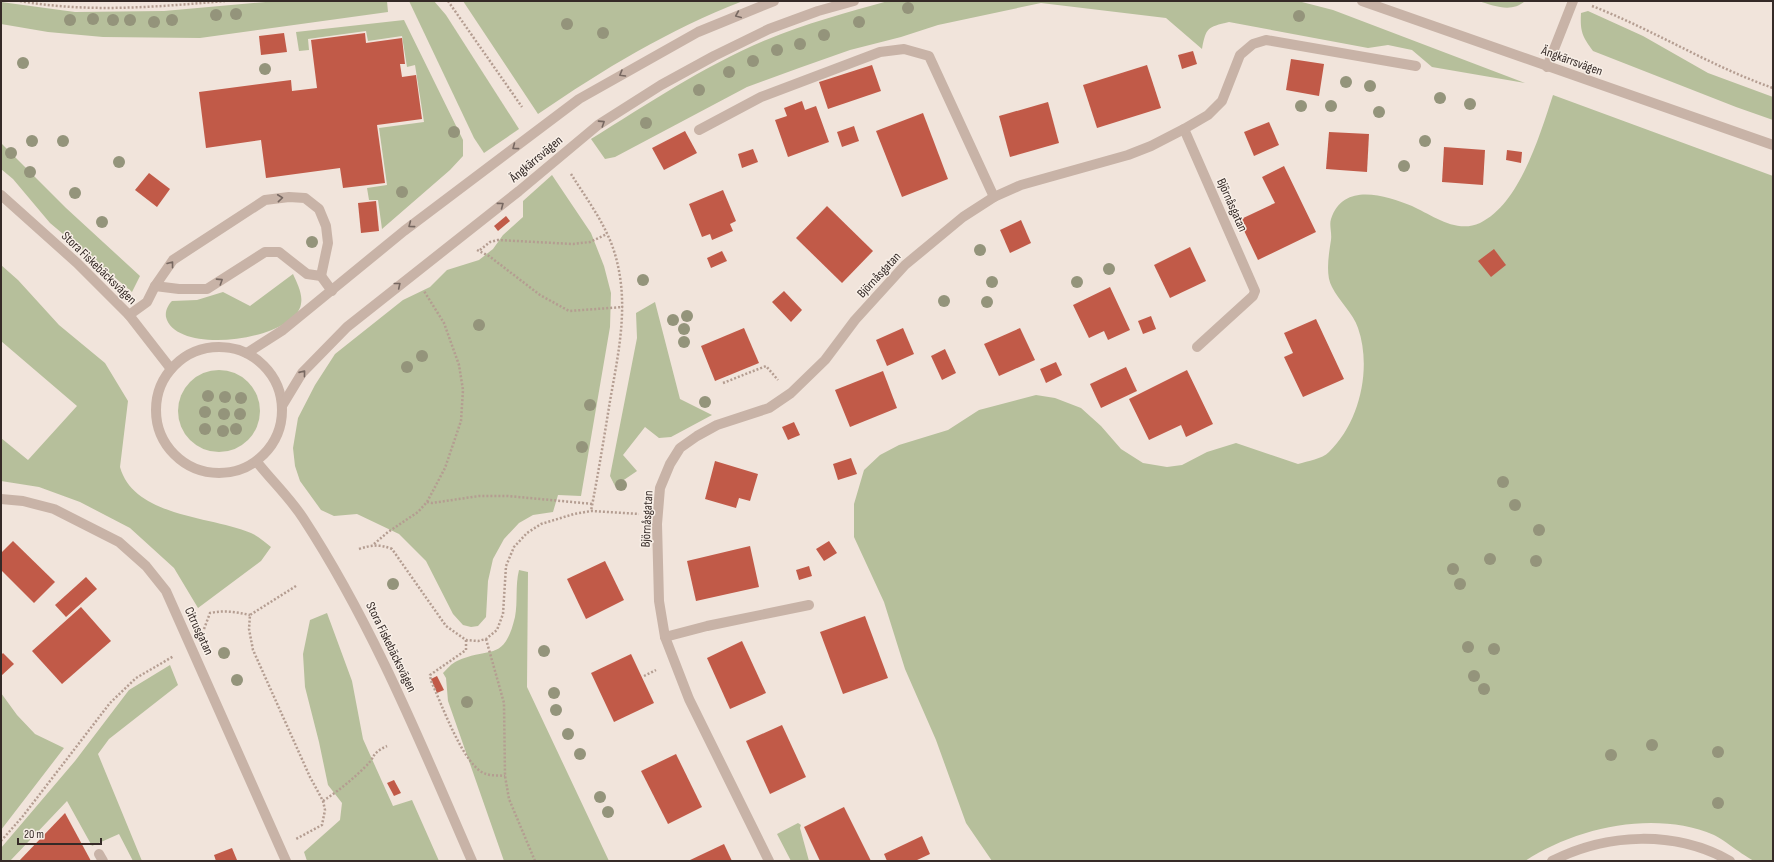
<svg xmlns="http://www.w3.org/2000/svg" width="1774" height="862" font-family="'Sofia Sans Condensed',sans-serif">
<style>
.green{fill:#b6bf9b}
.building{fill:#c15a48}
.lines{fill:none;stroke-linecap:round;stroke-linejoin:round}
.path{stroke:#b49d91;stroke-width:2.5;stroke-dasharray:2 2;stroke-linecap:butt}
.minor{stroke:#c8b3a7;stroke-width:10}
.tree{fill:#94947b}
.oneway{stroke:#776861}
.labels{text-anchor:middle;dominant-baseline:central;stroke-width:3;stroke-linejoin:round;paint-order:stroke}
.street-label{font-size:13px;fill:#352a27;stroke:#f8efe7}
</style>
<rect width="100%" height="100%" fill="#f1e4db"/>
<!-- green -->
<g class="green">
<path d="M277 1H387L388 12 200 38 103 37 48 32 1 24V2L75 12 164 11Z"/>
<path d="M409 1H434L446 15 519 129 484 153 474 138Z"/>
<path d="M463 1H743C668 30 604 69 538 114Z"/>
<path d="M888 1H1298L1333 10 1525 83 1432 67 1412 50 1388 45 1368 48 1229 22C1207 27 1206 28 1202 49L1166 18 1041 3 938 25 901 37 850 50 799 68 747 87 615 157 605 159 591 139C648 104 704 66 766 40 804 24 848 12 888 1Z"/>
<path d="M1479 1H1525C1512 13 1494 6 1479 1Z"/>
<path d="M1588 11 1643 36 1708 73 1773 97V120L1736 107 1593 51C1582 36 1580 31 1581 13Z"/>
<path d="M404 20 463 140V156L450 170 382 229 378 200H369L367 188 387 185 379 128 424 122 415 65 407 67 402 36 368 41 366 31 308 39 309 50 299 51 296 32Z"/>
<path d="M1553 95 1773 176V861C1767 861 1760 862 1755 861 1749 860 1723 839 1714 835 1655 810 1577 827 1525 861H992L966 823 936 740 905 669 884 602 854 537V504L864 470 880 455 899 445 948 430 979 410 1036 395 1055 398 1081 408 1101 426 1121 449 1143 463 1167 467 1182 465 1207 452 1236 443 1298 464C1308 461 1322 459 1329 452 1360 422 1372 368 1358 328 1353 313 1339 301 1332 287 1325 275 1329 253 1331 240 1332 233 1329 225 1331 219 1344 181 1386 196 1412 206 1432 215 1456 234 1480 223 1520 204 1540 134 1553 95Z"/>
<path d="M1 143 66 208 140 276 132 292 50 223 13 179 1 169Z"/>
<path d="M552 175 591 233 604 266 611 293 610 327 581 496 558 495 553 512 533 515 519 523 504 539 493 559 488 581 486 617 478 626 471 627 463 625 453 614 426 561 399 534 357 514 334 516 321 510 300 481 295 466 293 448 298 418 315 385 335 354 403 300 430 287 447 270 479 260 493 249 503 235 523 217V201Z"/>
<path d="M1 265 18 280 59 325 105 363 128 401 120 467C134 517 210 516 251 533 258 536 265 542 271 547L261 561 198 608 174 568 130 528 80 502 39 487 1 481V438L28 460 77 406 1 341Z"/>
<path d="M293 274C297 283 303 294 301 304 295 340 176 357 166 317 165 311 168 305 172 301L197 300 223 292 250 306Z"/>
<path d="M655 302 680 399 712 415 671 437 659 438 645 427 623 455 637 471 615 486 610 476 637 338 636 313Z"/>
<circle cx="219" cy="411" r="41"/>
<path d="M519 570 528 572 527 687 609 861H504L448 701 446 678 443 673C447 669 452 663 457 661 490 646 504 663 515 617 518 602 515 586 519 570Z"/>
<path d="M327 613 352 681 363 739 393 806 412 800 439 861H307L304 852 340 820 342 803 328 785 319 742 305 687 303 654 310 620Z"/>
<path d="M170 665 178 685 109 739 98 754 142 861H133L119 834 92 846 67 801 10 861H1V848L75 761 129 690Z"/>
<path d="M1 693 17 715 35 734 64 748 1 830Z"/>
<path d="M798 823 801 825 800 828 809 861H791L777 834Z"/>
</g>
<!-- building -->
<g class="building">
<path d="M284 33 287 52 261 55 259 36Z"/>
<path d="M365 33 366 43 402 38 405 64H400L402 77 416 75 422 119 377 125 385 183 343 188 340 168 266 178 261 140 206 148 199 92 291 80 292 91 317 88 311 40Z"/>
<path d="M1193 51 1197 64 1182 69 1178 55Z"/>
<path d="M1291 59 1324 64 1319 96 1286 90Z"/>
<path d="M872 65 881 91 828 109 819 82Z"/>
<path d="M1147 65 1161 108 1097 128 1083 85Z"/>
<path d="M802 101 805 110 816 106 829 142 788 157 775 120 787 116 784 108Z"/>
<path d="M1048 102 1059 143 1010 157 999 116Z"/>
<path d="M923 113 948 179 902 197 876 131Z"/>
<path d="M1269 122 1279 145 1254 156 1244 132Z"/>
<path d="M854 126 859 141 842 147 837 132Z"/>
<path d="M685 131 697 153 664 170 652 148Z"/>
<path d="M1329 132 1369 134 1367 172 1326 169Z"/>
<path d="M1444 147 1485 150 1483 185 1442 182Z"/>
<path d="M753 149 758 162 742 168 738 154Z"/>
<path d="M1507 150 1522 152 1521 163 1506 160Z"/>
<path d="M1284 166 1316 232 1258 260 1239 220 1275 203 1262 177Z"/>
<path d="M149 173 170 189 157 207 135 190Z"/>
<path d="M723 190 736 221 730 224 733 231 712 240 710 234 702 237 689 204Z"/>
<path d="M376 201 379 231 361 233 358 203Z"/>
<path d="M827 206 873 251 842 283 796 238Z"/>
<path d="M506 216 510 221 498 231 494 226Z"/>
<path d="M1021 220 1031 243 1010 253 1000 230Z"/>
<path d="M1190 247 1206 281 1170 298 1154 265Z"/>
<path d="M1494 249 1506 265 1491 277 1478 261Z"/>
<path d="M722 251 727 261 711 268 707 258Z"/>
<path d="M1110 287 1130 330 1108 340 1104 331 1089 338 1073 305Z"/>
<path d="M784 291 802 310 791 322 772 302Z"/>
<path d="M1151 316 1156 329 1143 334 1138 321Z"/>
<path d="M1316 319 1344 379 1303 397 1284 357 1293 353 1284 333Z"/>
<path d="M744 328 759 363 715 381 701 346Z"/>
<path d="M903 328 914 354 887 366 876 340Z"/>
<path d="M1020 328 1035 360 999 376 984 344Z"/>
<path d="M945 349 956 373 942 380 931 356Z"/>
<path d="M1056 362 1062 375 1046 383 1040 369Z"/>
<path d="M1126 367 1137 391 1101 408 1090 384Z"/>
<path d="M1187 370 1213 424 1186 437 1181 425 1149 440 1129 399Z"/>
<path d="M883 371 897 408 850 427 835 390Z"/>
<path d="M794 422 800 435 788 440 782 427Z"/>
<path d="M851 458 857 474 838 480 833 464Z"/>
<path d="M715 461 758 474 750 501 739 498 736 508 705 499Z"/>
<path d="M13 541 55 582 34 603 1 570V553Z"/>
<path d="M829 541 837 553 824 561 816 549Z"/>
<path d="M750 546 759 587 696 601 687 561Z"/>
<path d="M605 561 624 600 586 619 567 579Z"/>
<path d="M809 566 812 576 799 580 796 570Z"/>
<path d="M86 577 97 589 66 617 55 605Z"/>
<path d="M81 607 111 641 62 684 32 651Z"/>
<path d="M865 616 888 678 843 694 820 632Z"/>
<path d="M742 641 766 693 730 709 707 658Z"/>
<path d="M3 653 14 664 1 676V655Z"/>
<path d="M631 654 654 703 614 722 591 673Z"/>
<path d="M437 676 444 690 437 693 431 679Z"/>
<path d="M782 725 806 777 770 794 746 741Z"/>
<path d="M676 754 702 807 668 824 641 771Z"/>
<path d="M394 780 401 793 394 796 387 783Z"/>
<path d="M844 807 871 861H820L804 827Z"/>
<path d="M65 813 91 861H19Z"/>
<path d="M922 836 930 854 915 861H887L884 854Z"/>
<path d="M724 844 732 861H688Z"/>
<path d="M232 848 237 860 216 861 214 855Z"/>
</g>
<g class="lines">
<!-- path -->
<g class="path">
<path d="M20 1C88 13 156 7 225 1"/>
<path d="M448 1 522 107"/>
<path d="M1592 6C1654 30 1710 66 1773 88"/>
<path d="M571 174C586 198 605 223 614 251 630 301 619 350 610 401 604 438 598 475 591 511"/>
<path d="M477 250 489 256 540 295 569 311 623 307"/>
<path d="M480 250 490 242 498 240 573 244 590 242 607 234"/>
<path d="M723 383 766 366 778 380"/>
<path d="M427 502 432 503 479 496H508L593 504"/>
<path d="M374 544 388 532 418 512 427 502 445 468 461 421 463 390 459 365 444 323 424 291"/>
<path d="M359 549C371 545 380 544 392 549L446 626 466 640 478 641 486 639 497 630 503 614 506 566 514 547 527 533 541 524 574 514 591 511 639 514"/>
<path d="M296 586 250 615 249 629 253 650 310 777 323 801 325 810 322 825 296 839"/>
<path d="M204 629 210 613C224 610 236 612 250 615"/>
<path d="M486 639 504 703 505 776 509 799 535 861"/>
<path d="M466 640V650L430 675 431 681C441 702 464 768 486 774 492 776 499 775 505 776"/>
<path d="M644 676 656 670"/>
<path d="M323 801C338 791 352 780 365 767 376 757 370 754 387 746"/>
<path d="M1 841 23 816 110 703 136 678 174 656"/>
</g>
<!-- minor -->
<g class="minor">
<path d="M1362 1 1773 145"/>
<path d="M1547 67 1573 1"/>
<path d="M1184 129 1255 291 1253 296 1197 347"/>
<path d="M699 130 761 97 880 52 904 49 929 56 994 197"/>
<path d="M1 195 77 263 129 315 171 369"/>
<path d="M155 286 179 289H207L265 252H279L307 274 321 276 332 291"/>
<path d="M129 315 147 302 155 286 173 260 265 200 289 197 305 198 319 209 326 226 328 243 321 276"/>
<circle cx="219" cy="410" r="63"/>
<path d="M247 353 283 330 404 231 579 99 698 32 774 1"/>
<path d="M282 406 302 373 347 327 519 191 598 125 661 85 714 56 769 29 818 11 854 1"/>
<path d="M257 462C272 481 290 498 303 518 373 625 421 744 472 861"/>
<path d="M1 499 23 501 54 509 119 542 146 566 166 591 286 861"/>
<path d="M665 637 707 626 809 605"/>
<path d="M99 854 103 861"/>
<path d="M769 861 689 699 665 637 659 601 657 524 660 488 670 464 680 448 697 436 717 425 769 408 791 393 825 360 855 320 905 265 963 217 994 197 1021 185 1128 155 1151 146 1184 129 1208 115 1222 101 1240 55 1253 44 1266 40 1416 66"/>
<path d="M1552 861C1607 833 1675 830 1730 861"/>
</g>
</g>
<!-- trees -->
<g class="tree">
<circle cx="908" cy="8" r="6"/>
<circle cx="236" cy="14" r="6"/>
<circle cx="216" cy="15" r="6"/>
<circle cx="1299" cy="16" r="6"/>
<circle cx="93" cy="19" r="6"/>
<circle cx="70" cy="20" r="6"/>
<circle cx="113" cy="20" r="6"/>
<circle cx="130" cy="20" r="6"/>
<circle cx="172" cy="20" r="6"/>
<circle cx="154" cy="22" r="6"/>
<circle cx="859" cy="22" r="6"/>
<circle cx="567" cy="24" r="6"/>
<circle cx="603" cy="33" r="6"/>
<circle cx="824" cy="35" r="6"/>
<circle cx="800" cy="44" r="6"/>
<circle cx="777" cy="50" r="6"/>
<circle cx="753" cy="61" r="6"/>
<circle cx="23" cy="63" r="6"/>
<circle cx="265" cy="69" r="6"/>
<circle cx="729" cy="72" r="6"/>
<circle cx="1346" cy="82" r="6"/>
<circle cx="1370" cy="86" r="6"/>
<circle cx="699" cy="90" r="6"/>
<circle cx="1440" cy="98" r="6"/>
<circle cx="1470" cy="104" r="6"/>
<circle cx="1301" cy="106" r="6"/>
<circle cx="1331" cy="106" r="6"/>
<circle cx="1379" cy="112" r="6"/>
<circle cx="646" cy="123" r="6"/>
<circle cx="454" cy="132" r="6"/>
<circle cx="32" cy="141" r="6"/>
<circle cx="63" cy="141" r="6"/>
<circle cx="1425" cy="141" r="6"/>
<circle cx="11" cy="153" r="6"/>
<circle cx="119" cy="162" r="6"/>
<circle cx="1404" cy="166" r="6"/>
<circle cx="30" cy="172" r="6"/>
<circle cx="402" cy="192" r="6"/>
<circle cx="75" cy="193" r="6"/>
<circle cx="102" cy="222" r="6"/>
<circle cx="312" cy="242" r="6"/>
<circle cx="980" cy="250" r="6"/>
<circle cx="1109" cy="269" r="6"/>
<circle cx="643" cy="280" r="6"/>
<circle cx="992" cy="282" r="6"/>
<circle cx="1077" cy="282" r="6"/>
<circle cx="944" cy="301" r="6"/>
<circle cx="987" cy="302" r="6"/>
<circle cx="687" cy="316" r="6"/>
<circle cx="673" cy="320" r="6"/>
<circle cx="479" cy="325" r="6"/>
<circle cx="684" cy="329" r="6"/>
<circle cx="684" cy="342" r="6"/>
<circle cx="422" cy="356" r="6"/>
<circle cx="407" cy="367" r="6"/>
<circle cx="208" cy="396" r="6"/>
<circle cx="225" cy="397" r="6"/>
<circle cx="241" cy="398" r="6"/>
<circle cx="705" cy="402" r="6"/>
<circle cx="590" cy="405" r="6"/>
<circle cx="205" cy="412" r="6"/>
<circle cx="224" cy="414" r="6"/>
<circle cx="240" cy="414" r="6"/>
<circle cx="205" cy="429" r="6"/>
<circle cx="236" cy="429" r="6"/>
<circle cx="223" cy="431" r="6"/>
<circle cx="582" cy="447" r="6"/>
<circle cx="1503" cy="482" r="6"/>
<circle cx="621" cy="485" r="6"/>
<circle cx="1515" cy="505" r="6"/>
<circle cx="1539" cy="530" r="6"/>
<circle cx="1490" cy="559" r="6"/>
<circle cx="1536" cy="561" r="6"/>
<circle cx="1453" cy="569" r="6"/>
<circle cx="393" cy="584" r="6"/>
<circle cx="1460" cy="584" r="6"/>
<circle cx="1468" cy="647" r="6"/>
<circle cx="1494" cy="649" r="6"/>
<circle cx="544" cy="651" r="6"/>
<circle cx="224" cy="653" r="6"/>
<circle cx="1474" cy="676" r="6"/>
<circle cx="237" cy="680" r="6"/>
<circle cx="1484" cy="689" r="6"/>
<circle cx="554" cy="693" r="6"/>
<circle cx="467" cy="702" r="6"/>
<circle cx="556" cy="710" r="6"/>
<circle cx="568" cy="734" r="6"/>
<circle cx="1652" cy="745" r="6"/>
<circle cx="1718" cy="752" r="6"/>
<circle cx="580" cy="754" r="6"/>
<circle cx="1611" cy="755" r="6"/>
<circle cx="600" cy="797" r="6"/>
<circle cx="1718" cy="803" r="6"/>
<circle cx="608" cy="812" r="6"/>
</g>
<!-- one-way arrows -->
<defs><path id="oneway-chevron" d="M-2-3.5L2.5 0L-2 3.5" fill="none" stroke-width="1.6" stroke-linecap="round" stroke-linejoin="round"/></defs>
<g class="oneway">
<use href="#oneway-chevron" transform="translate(738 15) rotate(157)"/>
<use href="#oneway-chevron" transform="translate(622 74) rotate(150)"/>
<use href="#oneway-chevron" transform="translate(602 123) rotate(-33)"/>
<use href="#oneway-chevron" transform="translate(515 147) rotate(143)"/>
<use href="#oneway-chevron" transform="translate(280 198) rotate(-6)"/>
<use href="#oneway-chevron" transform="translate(501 205) rotate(-37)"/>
<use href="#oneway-chevron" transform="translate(411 225) rotate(143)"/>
<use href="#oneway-chevron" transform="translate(171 264) rotate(-52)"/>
<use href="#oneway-chevron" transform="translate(220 281) rotate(-33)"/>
<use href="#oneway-chevron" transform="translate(398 285) rotate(-39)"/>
<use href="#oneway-chevron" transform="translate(303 373) rotate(-51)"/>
</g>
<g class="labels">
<!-- street labels -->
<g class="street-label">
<text transform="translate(1572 61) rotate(20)">Ängkärrsvägen</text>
<text transform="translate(536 159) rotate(-40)">Ängkärrsvägen</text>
<text transform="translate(1232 205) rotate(66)">Björnåsgatan</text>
<text transform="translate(99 268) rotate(44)">Stora Fiskebäcksvägen</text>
<text transform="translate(879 275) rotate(-47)">Björnåsgatan</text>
<text transform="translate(647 519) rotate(-87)">Björnåsgatan</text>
<text transform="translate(199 631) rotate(65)">Citrusgatan</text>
<text transform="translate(391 647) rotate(64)">Stora Fiskebäcksvägen</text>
</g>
</g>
<!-- border -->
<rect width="1774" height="862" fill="none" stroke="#352a27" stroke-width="4"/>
<!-- scale -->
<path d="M18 838v6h83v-6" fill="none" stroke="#352a27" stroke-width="2"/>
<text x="24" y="838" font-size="12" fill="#352a27" stroke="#f8efe7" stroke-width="3" paint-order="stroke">20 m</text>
</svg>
